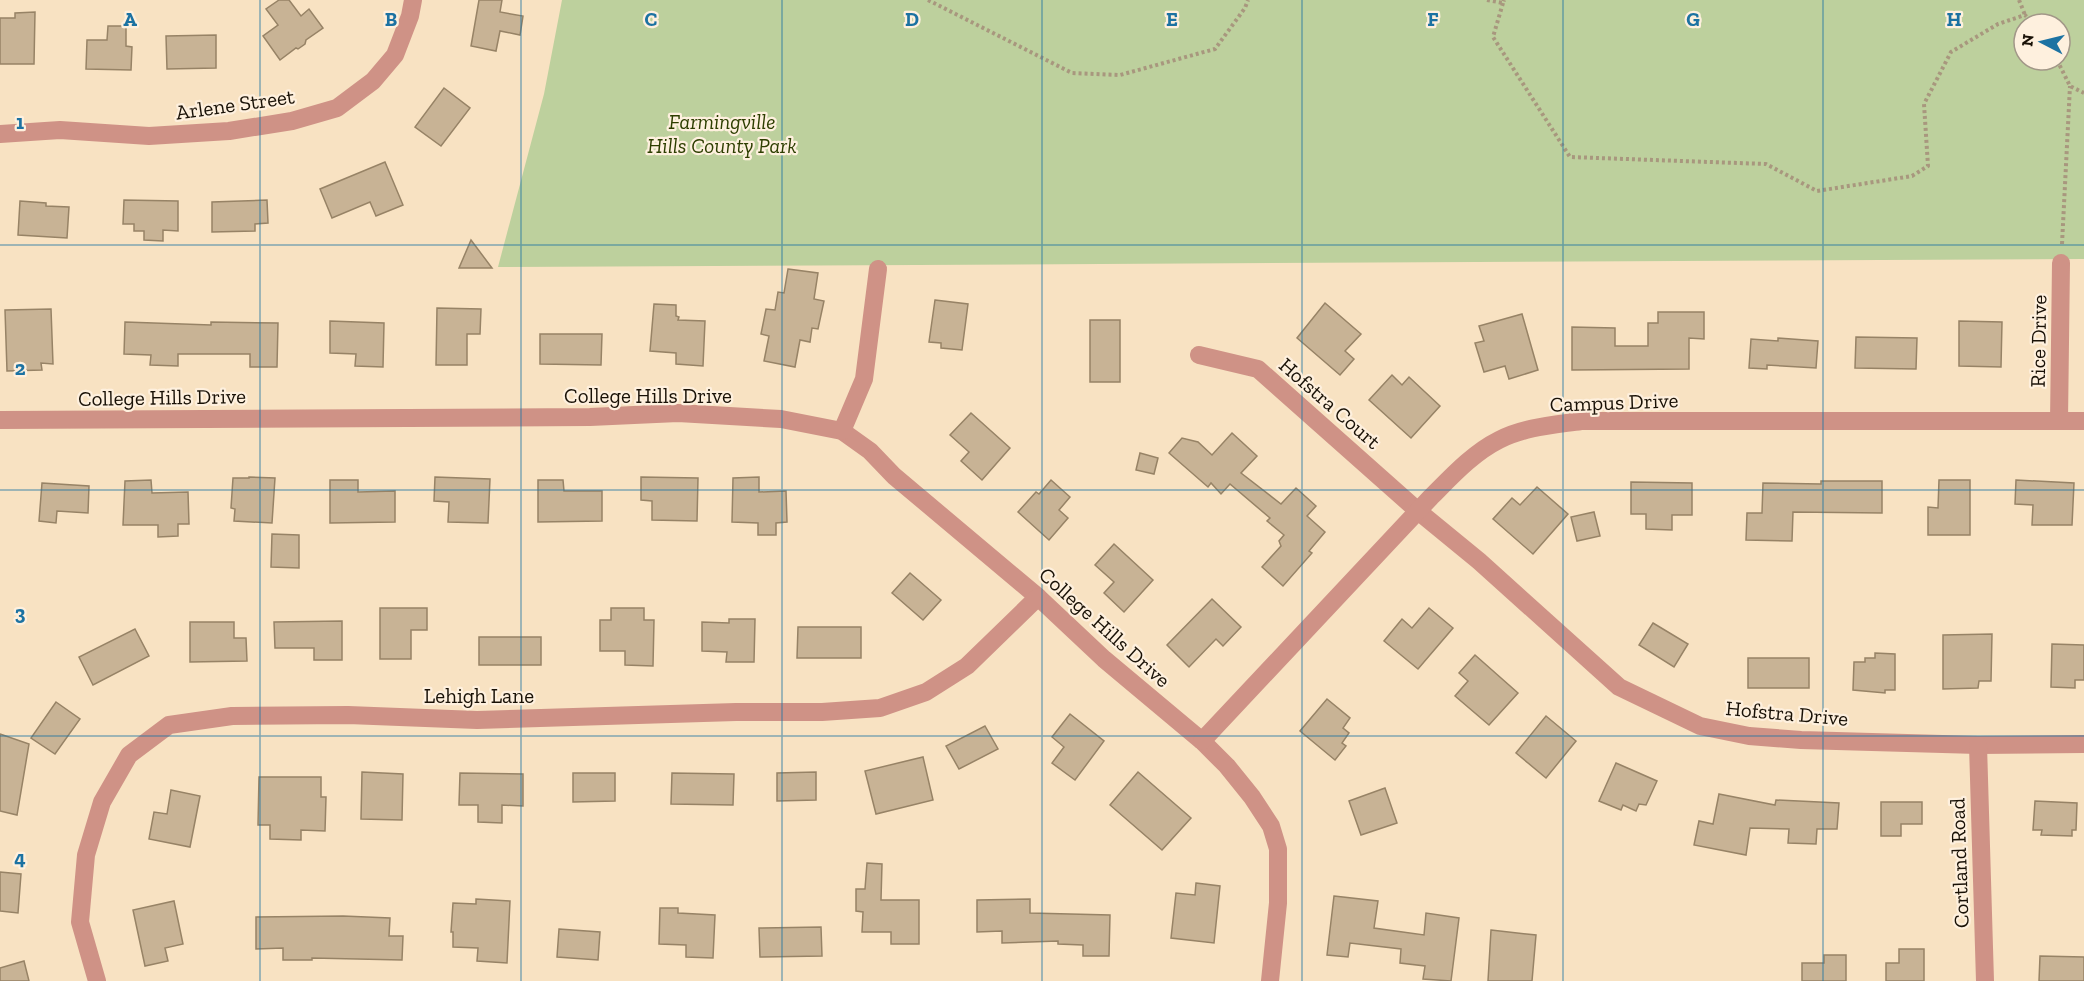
<svg xmlns="http://www.w3.org/2000/svg" width="2084" height="981" font-family="'Zilla Slab',serif">
<style>
.green{fill:#bdd09d;fill-rule:evenodd}
.building{fill:#c8b395;stroke:#978366;stroke-width:1.5}
.lines{fill:none;stroke-linecap:round;stroke-linejoin:round}
.path{stroke:#a8977e;stroke-width:4;stroke-dasharray:3 3;stroke-linecap:butt}
.minor{stroke:#cf9286;stroke-width:18}
.grid{fill:none;stroke:#1c72a2;stroke-width:1.5;stroke-opacity:0.55}
.labels{text-anchor:middle;dominant-baseline:central;stroke-width:4.5;stroke-linejoin:round;paint-order:stroke}
.street-label{font-size:21px;fill:#191106;stroke:#fef0de}
.park-label{font-size:21px;font-style:italic;fill:#2d3e00;stroke:#fef0de}
.grid-label{font-size:20px;text-anchor:middle;font-weight:bold;fill:#1c72a2;stroke:#fef0de;stroke-width:4.5;stroke-linejoin:round;paint-order:stroke}
</style>
<rect width="100%" height="100%" fill="#f8e2c2"/>
<!-- green -->
<path class="green" d="M562 0H2084V259L498 267 544 94ZM2024 24H2060V60H2024Z"/>
<!-- building -->
<g class="building">
<path d="M279 0H289L301 16 309 9 323 28 306 40 305 44 298 49 296 48 280 60 263 36 278 25 266 9Z"/>
<path d="M479 0H502L500 12 523 16 520 35 500 31 496 51 471 46Z"/>
<path d="M35 12 34 64H0V18H15V13Z"/>
<path d="M108 26H126V46L132 47 131 70 86 69 87 40H107Z"/>
<path d="M216 35V68L167 69 166 36Z"/>
<path d="M444 88 470 108 441 146 415 127Z"/>
<path d="M385 162 403 205 376 216 370 202 332 218 320 189Z"/>
<path d="M124 200 178 201V231L163 230V241L144 240V231H134V224H123Z"/>
<path d="M267 200 268 223 255 224V231L212 232V202Z"/>
<path d="M20 201 46 203V206L69 207 67 238 18 235Z"/>
<path d="M471 240 492 268H459Z"/>
<path d="M788 269 818 273 814 299 824 301 818 329 812 328 810 342 800 340 795 367 764 361 769 336 761 334 766 309 775 310 778 292 784 293Z"/>
<path d="M935 300 968 304 962 350 941 348V343L929 342Z"/>
<path d="M1325 303 1361 334 1345 351 1354 359 1340 375 1297 338Z"/>
<path d="M654 304 676 305V316L679 317 678 320 705 321 703 366 676 364V353L650 351Z"/>
<path d="M437 308 481 309 480 334H467V365H436Z"/>
<path d="M51 309 53 364 41 363 42 370 7 371 5 310Z"/>
<path d="M1658 312H1704V339L1689 338V369L1572 370V327L1615 328V346H1648V323H1658Z"/>
<path d="M1522 314 1538 370 1509 379 1505 366 1484 372 1475 343 1484 341 1479 326Z"/>
<rect x="1090" y="320" width="30" height="62"/>
<path d="M330 321 384 323 383 367 355 366 356 354 330 353Z"/>
<path d="M1959 321 2002 322 2001 367 1959 366Z"/>
<path d="M125 322 211 325V322L278 323 277 367H250V354H178V366L150 365 151 355 124 354Z"/>
<path d="M540 334H602L601 365 540 364Z"/>
<path d="M1856 337 1917 338 1916 369 1855 368Z"/>
<path d="M1778 338 1818 341 1816 368 1767 365V369L1749 368 1751 339 1778 341Z"/>
<path d="M1392 375 1402 385 1409 377 1440 406 1411 438 1369 400Z"/>
<path d="M971 413 1010 448 982 480 961 461 969 452 950 435Z"/>
<path d="M1232 433 1257 456 1241 473 1281 504 1296 488 1316 506 1307 516 1325 532 1309 551 1312 553 1283 586 1262 567 1281 546 1279 541 1284 535 1267 521 1270 518 1230 484 1221 494 1211 483 1208 487 1169 453 1182 438 1198 442 1212 455Z"/>
<path d="M1140 453 1158 458 1154 474 1136 470Z"/>
<path d="M249 477 275 478 272 523 234 521 235 509 231 508 233 478H249Z"/>
<path d="M435 477 490 479 488 523 448 522 449 502 434 501Z"/>
<path d="M641 477 698 478 697 521 652 520V501L641 500Z"/>
<path d="M759 477V492L786 491 787 522 776 523V535H758V523L732 522 733 478Z"/>
<path d="M151 480 152 493 188 492 189 524H178V536L158 537V525H123L125 481Z"/>
<path d="M330 480H358V492L395 491V522L330 523Z"/>
<path d="M538 480H563L564 491H602V521L538 522Z"/>
<path d="M1051 480 1070 497 1059 510 1068 518 1049 540 1018 512 1036 492 1039 494Z"/>
<path d="M1939 480H1970V535H1928V507L1938 508Z"/>
<path d="M2016 480 2074 483 2072 525H2032L2033 505 2015 504Z"/>
<path d="M1821 481H1882V513L1793 512 1792 541 1746 540 1747 513H1762L1763 483 1821 484Z"/>
<path d="M1631 482 1692 483V515H1672V530L1646 529V514H1631Z"/>
<path d="M42 483 89 486 88 513 57 511 56 523 39 521Z"/>
<path d="M1537 487 1568 514 1533 554 1493 519 1512 498 1520 505Z"/>
<path d="M1594 512 1600 536 1577 541 1571 517Z"/>
<path d="M272 534 299 535V568L271 567Z"/>
<path d="M1114 544 1153 580 1124 612 1104 593 1114 582 1095 565Z"/>
<path d="M910 573 941 600 923 620 892 593Z"/>
<path d="M1212 599 1241 627 1223 646 1216 639 1189 667 1167 645Z"/>
<path d="M380 608H427V630H411V659H380Z"/>
<path d="M611 608H644V620H654L653 666 625 665V651H600V620H611Z"/>
<path d="M1429 608 1453 628 1418 669 1384 641 1402 619 1412 628Z"/>
<path d="M729 619H755L754 662H726L727 652 702 651V622L729 623Z"/>
<path d="M342 621V660H314V648H275L274 622Z"/>
<path d="M190 622H234V638H246L247 661 190 662Z"/>
<path d="M1653 623 1688 644 1674 667 1639 645Z"/>
<path d="M798 627H861V658H797Z"/>
<path d="M135 629 149 656 93 685 79 657Z"/>
<path d="M1992 634 1991 681H1979L1978 688 1943 689V635Z"/>
<rect x="479" y="637" width="62" height="28"/>
<path d="M2052 644 2084 645V680H2075V688L2051 687Z"/>
<path d="M1875 653 1895 654V690H1885V693L1853 690 1854 662H1865V658H1875Z"/>
<path d="M1475 655 1518 693 1489 725 1455 696 1468 681 1459 673Z"/>
<rect x="1748" y="658" width="61" height="30"/>
<path d="M1327 699 1350 718 1343 728 1349 733 1342 743 1346 746 1335 760 1300 731Z"/>
<path d="M56 702 80 719 55 754 31 738Z"/>
<path d="M1070 714 1104 741 1075 780 1052 763 1064 747 1052 737Z"/>
<path d="M1546 716 1576 741 1546 778 1516 753Z"/>
<path d="M985 726 998 749 959 769 946 746Z"/>
<path d="M0 734 29 744 17 815 0 811Z"/>
<path d="M923 757 933 800 876 814 865 771Z"/>
<path d="M1616 763 1657 781 1646 805 1639 804 1636 811 1623 805 1621 810 1599 801Z"/>
<path d="M362 772 403 774 402 820 361 819Z"/>
<path d="M816 772V800L777 801V773Z"/>
<path d="M1138 772 1191 818 1162 850 1110 805Z"/>
<path d="M460 773 523 774V806L502 805V823L478 822V805H459Z"/>
<path d="M573 773H615V801L573 802Z"/>
<path d="M672 773 734 774 733 805 671 804Z"/>
<path d="M259 777H321V797H326L325 831 301 830V840L270 839V825H258Z"/>
<path d="M1385 788 1397 823 1361 835 1349 801Z"/>
<path d="M171 790 200 796 190 847 149 839 154 812 167 814Z"/>
<path d="M1719 794 1775 805 1776 800 1839 803 1837 829H1817L1816 844 1788 843 1789 829 1750 828 1746 855 1694 845 1699 821 1713 824Z"/>
<path d="M2035 801 2077 803 2076 830H2072V836L2041 835 2042 830H2033Z"/>
<path d="M1881 802H1922V824H1901V836H1881Z"/>
<path d="M867 863 882 864 881 900H919V944H891V932H862L863 912 856 911V889H865Z"/>
<path d="M0 872 21 874 18 913 0 911Z"/>
<path d="M1196 883 1220 886 1214 943 1171 938 1176 893 1195 895Z"/>
<path d="M1334 896 1378 901 1374 928 1424 935 1426 913 1459 918 1451 981 1423 979 1425 966 1400 963 1401 949 1350 943 1348 957 1327 955Z"/>
<path d="M476 899 510 901 507 963 477 961 478 948 453 947V932H451L453 903 476 904Z"/>
<path d="M1030 899V913L1110 915 1109 956H1083V945L1058 944V941L1002 943V931L977 932V900Z"/>
<path d="M174 901 183 944 165 948 168 961 145 966 133 910Z"/>
<path d="M660 908H678V913L715 915 713 958 686 957V945L659 944Z"/>
<path d="M343 916 390 918 389 936H403L402 960 312 958V960H283V948L256 949V917Z"/>
<path d="M821 927 822 956 760 957 759 928Z"/>
<path d="M559 929 600 932 598 960 557 957Z"/>
<path d="M1491 930 1536 935 1532 981H1488Z"/>
<path d="M1899 949H1924V981H1886V963H1899Z"/>
<path d="M1824 955H1846V981H1802V963H1824Z"/>
<path d="M2040 956 2084 957V981H2039Z"/>
<path d="M24 961 29 981H0V968Z"/>
</g>
<g class="lines">
<!-- path -->
<g class="path">
<path d="M928 0 1072 73 1120 75 1215 49 1245 8 1248 0"/>
<path d="M1487 0 1503 3 1504 0"/>
<path d="M2019 0 2025 15"/>
<path d="M1503 3 1493 37 1570 157 1766 164 1817 191 1912 176 1928 166 1924 104 1951 52 1998 24 2025 15 2033 24"/>
<path d="M2057 60 2070 86 2084 93"/>
<path d="M2062 244 2070 86"/>
</g>
<!-- minor -->
<g class="minor">
<path d="M0 134 60 130 149 136 229 131 292 121 337 108 373 81 395 55 410 16 413 0"/>
<path d="M1199 355 1258 369 1418 511 1479 561 1619 687 1700 726 1749 736 1801 740 1978 745 2084 744"/>
<path d="M0 420 590 417 678 413 781 419 842 431 870 451 894 476 1038 597 1104 659 1202 741 1227 766 1252 797 1271 826 1278 849V903L1270 981"/>
<path d="M2059 421 2061 263"/>
<path d="M842 431 864 379 878 269"/>
<path d="M1202 741 1431 497C1452 476 1473 453 1499 440 1524 427 1554 425 1581 421H2084"/>
<path d="M1978 745 1985 981"/>
<path d="M97 981 80 922 86 855 102 802 129 755 169 725 232 716 348 715 477 720 736 712H822L880 708 926 692 967 666 1038 597"/>
</g>
</g>
<!-- grid -->
<path class="grid" d="M260 0V981M521 0V981M782 0V981M1042 0V981M1302 0V981M1563 0V981M1823 0V981M0 245H2084M0 490H2084M0 736H2084"/>
<g class="labels">
<!-- street labels -->
<g class="street-label">
<text transform="translate(235 104) rotate(-8)">Arlene Street</text>
<text transform="translate(2038 341) rotate(-89)">Rice Drive</text>
<text x="648" y="395">College Hills Drive</text>
<text transform="translate(162 397) rotate(-1)">College Hills Drive</text>
<text transform="translate(1614 402) rotate(-2)">Campus Drive</text>
<text transform="translate(1330 403) rotate(41)">Hofstra Court</text>
<text transform="translate(1105 627) rotate(42)">College Hills Drive</text>
<text x="479" y="695">Lehigh Lane</text>
<text transform="translate(1787 713) rotate(5)">Hofstra Drive</text>
<text transform="translate(1959 863) rotate(-92)">Cortland Road</text>
</g>
<!-- park labels -->
<g class="park-label">
<text x="722" y="121">Farmingville<tspan x="722" dy="24">Hills County Park</tspan></text>
</g>
</g>
<g class="grid-label">
<text x="130" y="26">A</text>
<text x="391" y="26">B</text>
<text x="651" y="26">C</text>
<text x="912" y="26">D</text>
<text x="1172" y="26">E</text>
<text x="1433" y="26">F</text>
<text x="1693" y="26">G</text>
<text x="1954" y="26">H</text>
<text x="20" y="129">1</text>
<text x="20" y="375">2</text>
<text x="20" y="620">3</text>
<text x="20" y="865">4</text>
</g>
<!-- north arrow -->
<g transform="translate(2042 42) rotate(277)"><circle r="28" fill="#fef0de" stroke="#a29788" stroke-width="1.5"/>
<path d="M0-4.5L10 22L0 15L-10 22Z" fill="#1c72a2"/>
<text y="-9" font-size="16" font-weight="bold" text-anchor="middle" fill="#191106">N</text>
</g>
</svg>
